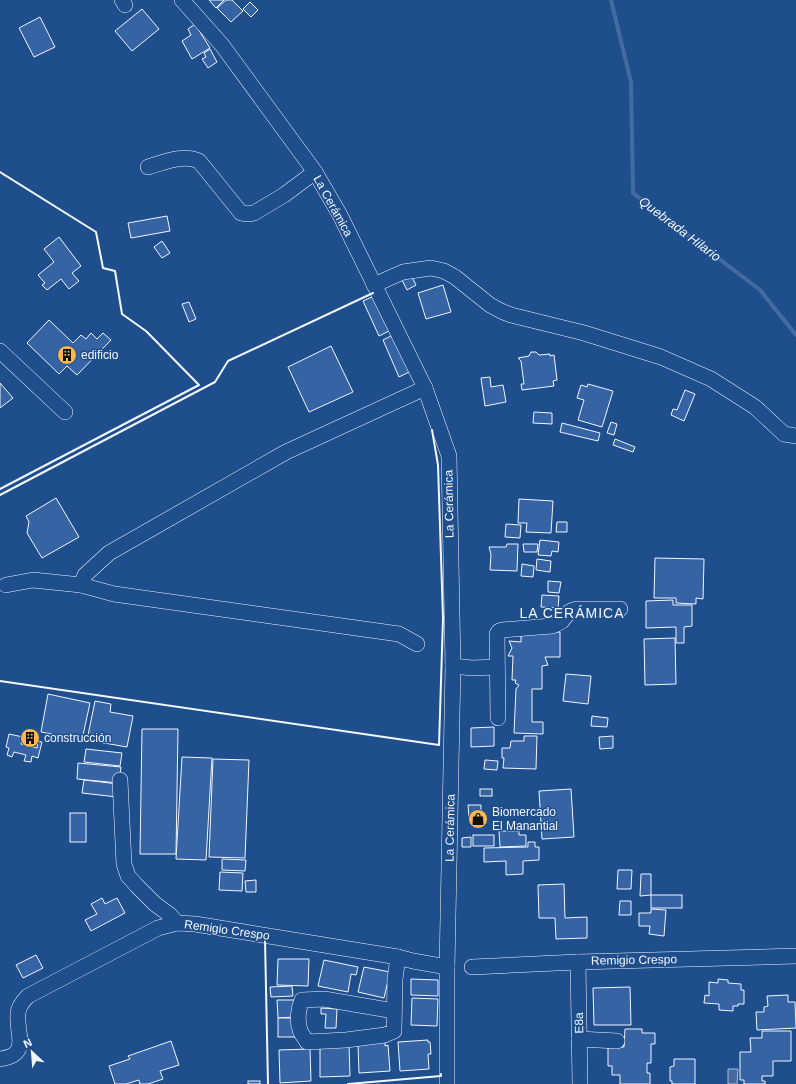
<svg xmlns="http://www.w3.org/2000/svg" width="796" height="1084" font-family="Helvetica,sans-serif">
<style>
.water{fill:#446ba0;stroke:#a8bbd7}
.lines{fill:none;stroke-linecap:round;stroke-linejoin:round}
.stream{stroke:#446ba0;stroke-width:4}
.building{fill:#3563a3;stroke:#f2f6ff}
.minor-casing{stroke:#f2f6ff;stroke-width:16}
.minor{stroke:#1f4e8c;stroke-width:15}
.wall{stroke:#f2f6ff;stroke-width:2}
.labels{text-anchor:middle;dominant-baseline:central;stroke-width:3;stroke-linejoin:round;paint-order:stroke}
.street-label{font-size:12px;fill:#f2f6ff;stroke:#1f4e8c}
.poi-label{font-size:12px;fill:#f2f6ff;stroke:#1f4e8c;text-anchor:start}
.water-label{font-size:13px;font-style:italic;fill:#f2f6ff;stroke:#1f4e8c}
.quarter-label{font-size:14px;letter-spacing:1px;fill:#f2f6ff;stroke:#1f4e8c}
</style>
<rect width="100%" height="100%" fill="#1f4e8c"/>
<!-- water -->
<path class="water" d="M728 1069H738L737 1084H728Z"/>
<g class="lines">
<!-- stream -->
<path class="stream" d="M611 0 631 82 633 193 760 290 796 335"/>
</g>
<!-- building -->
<g class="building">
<path d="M209 0H224L216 8Z"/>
<path d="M226 0H232L243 11 231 22 217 8Z"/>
<path d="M250 2 258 10 251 17 243 9Z"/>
<path d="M142 9 159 29 132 51 115 31Z"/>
<path d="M40 17 55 47 34 57 19 28Z"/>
<path d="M195 24 210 48 192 59 182 41 191 35 188 29Z"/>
<path d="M210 49 217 62 208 68 202 59 206 57 204 53Z"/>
<path d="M167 216 170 231 131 238 128 223Z"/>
<path d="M59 237 81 266 72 273 79 281 69 289 61 279 47 290 42 285 45 283 38 275 54 262 44 249Z"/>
<path d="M162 241 170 253 162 258 154 247Z"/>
<path d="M409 271 416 285 407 290 400 276Z"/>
<path d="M443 285 451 312 426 319 418 293Z"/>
<path d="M376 295 393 329 379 336 363 301Z"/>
<path d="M189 302 196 319 189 322 182 304Z"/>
<path d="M49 320 73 343 81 335 86 339 91 333 97 339 103 333 111 340 77 375 67 366 59 374 27 343Z"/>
<path d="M395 334 411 371 399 377 383 340Z"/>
<path d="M331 346 353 392 309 412 288 367Z"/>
<path d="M531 352H536L539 355 550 354V356L554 355 557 380 553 381 554 386 522 390 521 384H524L521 361 518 358 529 356Z"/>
<path d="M490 377 491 387 503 385 506 402 485 406 481 378Z"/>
<path d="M0 383 13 398 0 408Z"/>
<path d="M588 384 613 391 602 427 578 420 584 400 577 398 581 385 587 387Z"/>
<path d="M685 390 695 394 684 421 671 415 673 409 677 410Z"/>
<path d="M534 412 552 413V424L533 423Z"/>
<path d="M611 422 617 424 614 435 607 433Z"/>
<path d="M562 423 600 433 598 441 560 432Z"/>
<path d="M615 439 635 447 633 452 613 445Z"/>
<path d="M56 498 79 537 42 558 27 533 29 522 26 516Z"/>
<path d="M519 499 553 501 551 533 526 532 527 523H518Z"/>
<path d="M557 522H567V532H556Z"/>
<path d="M506 524 521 525 520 538 505 537Z"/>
<path d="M540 540 559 542 558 552 552 551 551 556 538 555Z"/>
<path d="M507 544H518L517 571 490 570 491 554 489 547H506Z"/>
<path d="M523 544H538L537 552H524Z"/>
<path d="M655 558 704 559 703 599 696 598V604L676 603V598H654Z"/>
<path d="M537 559 551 561 550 572 536 570Z"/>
<path d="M522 564 534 566 533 577 521 576Z"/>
<path d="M548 581 561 582 559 593 548 592Z"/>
<path d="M542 595 559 596 558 608 541 607Z"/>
<path d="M673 600V605H692V626L684 627V643H676V627L646 628V601Z"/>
<path d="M521 631 560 632V657H545L548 665 542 666V689H532V722H543V734L514 733 516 689 519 685 515 683 516 680H512L513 656H508L512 648 509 641 521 642Z"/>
<path d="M675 638 676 684 645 685 644 639Z"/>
<path d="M566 674 591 676 588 704 563 701Z"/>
<path d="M48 694 90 703 82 740 41 732Z"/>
<path d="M95 701 111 704 110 712 133 716 127 747 87 740Z"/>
<path d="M592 716 608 718 607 727 591 726Z"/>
<path d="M494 727V746L471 747V728Z"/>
<path d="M142 729H178L176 854H140Z"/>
<path d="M9 734 23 737 21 744 37 748 38 741 42 742 38 758 32 756 31 762 24 761 26 755 14 752 12 757 7 755 9 748 6 747Z"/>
<path d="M524 736H537L536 769 503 768 504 758H502V748H510L511 741H524Z"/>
<path d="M613 736V748L600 749 599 737Z"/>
<path d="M86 749 122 753 120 766 84 762Z"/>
<path d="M182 757 212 758 206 860 176 859Z"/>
<path d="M213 759 249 760 245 858 209 857Z"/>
<path d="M485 760 498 761 497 770 484 769Z"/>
<path d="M78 763 121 767 119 783 77 779Z"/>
<path d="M84 780 118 784 117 797 82 793Z"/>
<rect x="480" y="789" width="12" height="7"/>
<path d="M571 789 574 837 542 839 539 791Z"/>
<path d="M468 805H481V817H469Z"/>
<rect x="70" y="813" width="16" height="29"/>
<path d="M499 831H519V835H526V846L500 847Z"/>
<rect x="473" y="835" width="21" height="11"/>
<path d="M471 837V847H462V838Z"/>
<path d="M528 842H535V847H539V860L523 861V874L506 875V861L484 862V848L528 847Z"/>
<path d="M222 859 246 860 245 871 222 870Z"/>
<path d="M618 870H632L631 889H617Z"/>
<path d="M220 872 243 873 242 891 219 890Z"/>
<path d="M641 874H651V895L640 896Z"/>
<path d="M256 880V892H246L245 881Z"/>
<path d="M564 884 565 918 587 917V938L556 939 555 918H539L538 885Z"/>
<rect x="651" y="895" width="31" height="13"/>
<path d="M102 898 105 904 117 898 125 913 91 931 85 920 97 914 91 904Z"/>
<path d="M620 901H631V915H619Z"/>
<path d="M651 909 666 910 664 936 649 934 650 926H639V913H651Z"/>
<path d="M36 955 43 968 23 978 16 965Z"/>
<path d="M278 959H309L308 986 277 985Z"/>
<path d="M324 960 358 967 356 975 351 974 348 992 318 986Z"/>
<path d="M364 967 390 972 384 998 358 992Z"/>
<path d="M411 979 438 980V996L411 995Z"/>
<path d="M718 979 728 980V983L741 984V990H744V1004H738V1006H733V1011L719 1010V1004L704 1003 705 995 709 996V982L718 983Z"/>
<path d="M292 986 293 996 271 997 270 987Z"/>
<path d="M630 987 631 1025H594L593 988Z"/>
<path d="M788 995V1002H795L796 1028 757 1030 756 1012H764V1007L768 1006 767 996Z"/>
<path d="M412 998 438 999 437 1026 411 1025Z"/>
<path d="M277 1000H296V1017L278 1018Z"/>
<path d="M321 1008 337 1009 336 1028H325L326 1014H321Z"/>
<rect x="278" y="1018" width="18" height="19"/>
<path d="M625 1029H642V1033H655V1044H651V1063H647V1073H650V1084H620V1075H612V1066H608V1047H624Z"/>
<path d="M762 1031H791V1061H773V1076H762V1081H765V1084H744V1080H740V1052H751L750 1038H762Z"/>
<path d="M428 1040V1042H430L431 1054H428L429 1069 400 1071 398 1042Z"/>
<path d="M171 1041 179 1065 160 1071 163 1079 148 1084H140L139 1080 126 1084H115L109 1066 130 1059 128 1056Z"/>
<path d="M385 1042V1046L388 1045 390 1071 359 1073 358 1044Z"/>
<path d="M349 1045 350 1076 320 1077V1046Z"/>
<path d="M310 1049 311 1081 280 1083 279 1050Z"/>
<path d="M674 1059H695V1084H672V1081H670V1067L674 1066Z"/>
<rect x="248" y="1081" width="12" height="3"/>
</g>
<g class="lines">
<defs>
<g id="minor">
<path d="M122 0 125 5"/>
<path d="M182 0 222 45 315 172 340 215 425 388 449 456 453 666 447 967V1084"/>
<path d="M148 167C165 162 183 154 199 161L241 213 248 214 254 213 284 195 315 172"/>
<path d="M374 285 403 272 431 268 444 271 455 277 490 305 501 311 511 315 584 333 661 357 711 379 755 407 784 434 796 436"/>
<path d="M0 351 65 412"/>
<path d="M6 585 33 580 81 585 114 594 399 634 417 644"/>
<path d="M81 585 85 575 109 553 286 452 425 388"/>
<path d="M453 666 472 668 497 667"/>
<path d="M498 718 497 634 499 631 502 630 552 626 557 624 562 621 569 612 573 610 577 609H620"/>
<path d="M120 780 124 864 128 876 137 886 155 904 170 915 177 923"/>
<path d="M578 962 580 1084"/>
<path d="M472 967 578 962 796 956"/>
<path d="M394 1011 324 999 302 1000C298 1009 297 1021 300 1030 301 1034 305 1038 307 1042L346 1040 385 1035 394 1031 395 979 398 957"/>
<path d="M579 1039 617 1041"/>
<path d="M0 1059C31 1055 16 1034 18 1014 18 1007 23 1001 28 996L158 928 177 923 195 924 398 957 413 961 447 967"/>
</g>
</defs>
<!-- minor casing -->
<use href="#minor" class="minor-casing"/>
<!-- minor -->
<use href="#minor" class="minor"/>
<!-- wall -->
<g class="wall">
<path d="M0 172 96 232 103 268 115 271 122 314 146 331 199 385 0 489"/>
<path d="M0 495 215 382 228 361 373 293"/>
<path d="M0 681 439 745 443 618 438 465 432 430"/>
<path d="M265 940 268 1084"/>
<path d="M348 1084 441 1076V1074"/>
</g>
</g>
<!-- icons -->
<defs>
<symbol id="building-disc" viewBox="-11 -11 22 22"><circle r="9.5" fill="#ffb74d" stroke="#1f4e8c"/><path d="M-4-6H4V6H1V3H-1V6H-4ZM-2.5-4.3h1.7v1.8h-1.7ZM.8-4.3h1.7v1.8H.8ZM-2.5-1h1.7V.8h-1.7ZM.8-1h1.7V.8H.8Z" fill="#111"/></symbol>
<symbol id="shop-disc" viewBox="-11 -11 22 22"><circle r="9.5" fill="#ffb74d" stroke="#1f4e8c"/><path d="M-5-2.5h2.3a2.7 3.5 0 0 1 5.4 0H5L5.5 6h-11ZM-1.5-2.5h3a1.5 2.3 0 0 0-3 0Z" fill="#111"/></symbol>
</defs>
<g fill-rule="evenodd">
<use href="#building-disc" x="56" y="344" width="22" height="22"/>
<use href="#building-disc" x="19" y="727" width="22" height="22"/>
<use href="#shop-disc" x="467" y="808" width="22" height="22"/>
</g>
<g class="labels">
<!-- street labels -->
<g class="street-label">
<text transform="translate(333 206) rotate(61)">La Cerámica</text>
<text transform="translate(449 504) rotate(-91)">La Cerámica</text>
<text transform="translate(450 828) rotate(-89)">La Cerámica</text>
<text transform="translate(227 930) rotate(8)">Remigio Crespo</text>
<text transform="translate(634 960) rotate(-1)">Remigio Crespo</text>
<text transform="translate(579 1023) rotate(-91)">E8a</text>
</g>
<!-- poi labels -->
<g class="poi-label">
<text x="81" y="355">edificio</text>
<text x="44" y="738">construcción</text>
<text x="492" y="812">Biomercado<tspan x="492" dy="14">El Manantial</tspan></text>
</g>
<!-- water labels -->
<g class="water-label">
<text transform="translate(680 229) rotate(37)">Quebrada Hilario</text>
</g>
<!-- quarter labels -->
<g class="quarter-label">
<text x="572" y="613">LA CERÁMICA</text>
</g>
</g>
<!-- north arrow -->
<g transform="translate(32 1052) rotate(334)" stroke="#1f4e8c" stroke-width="3" paint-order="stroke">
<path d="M0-3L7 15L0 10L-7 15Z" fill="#f2f6ff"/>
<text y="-6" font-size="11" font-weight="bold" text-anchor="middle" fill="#f2f6ff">N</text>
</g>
</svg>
